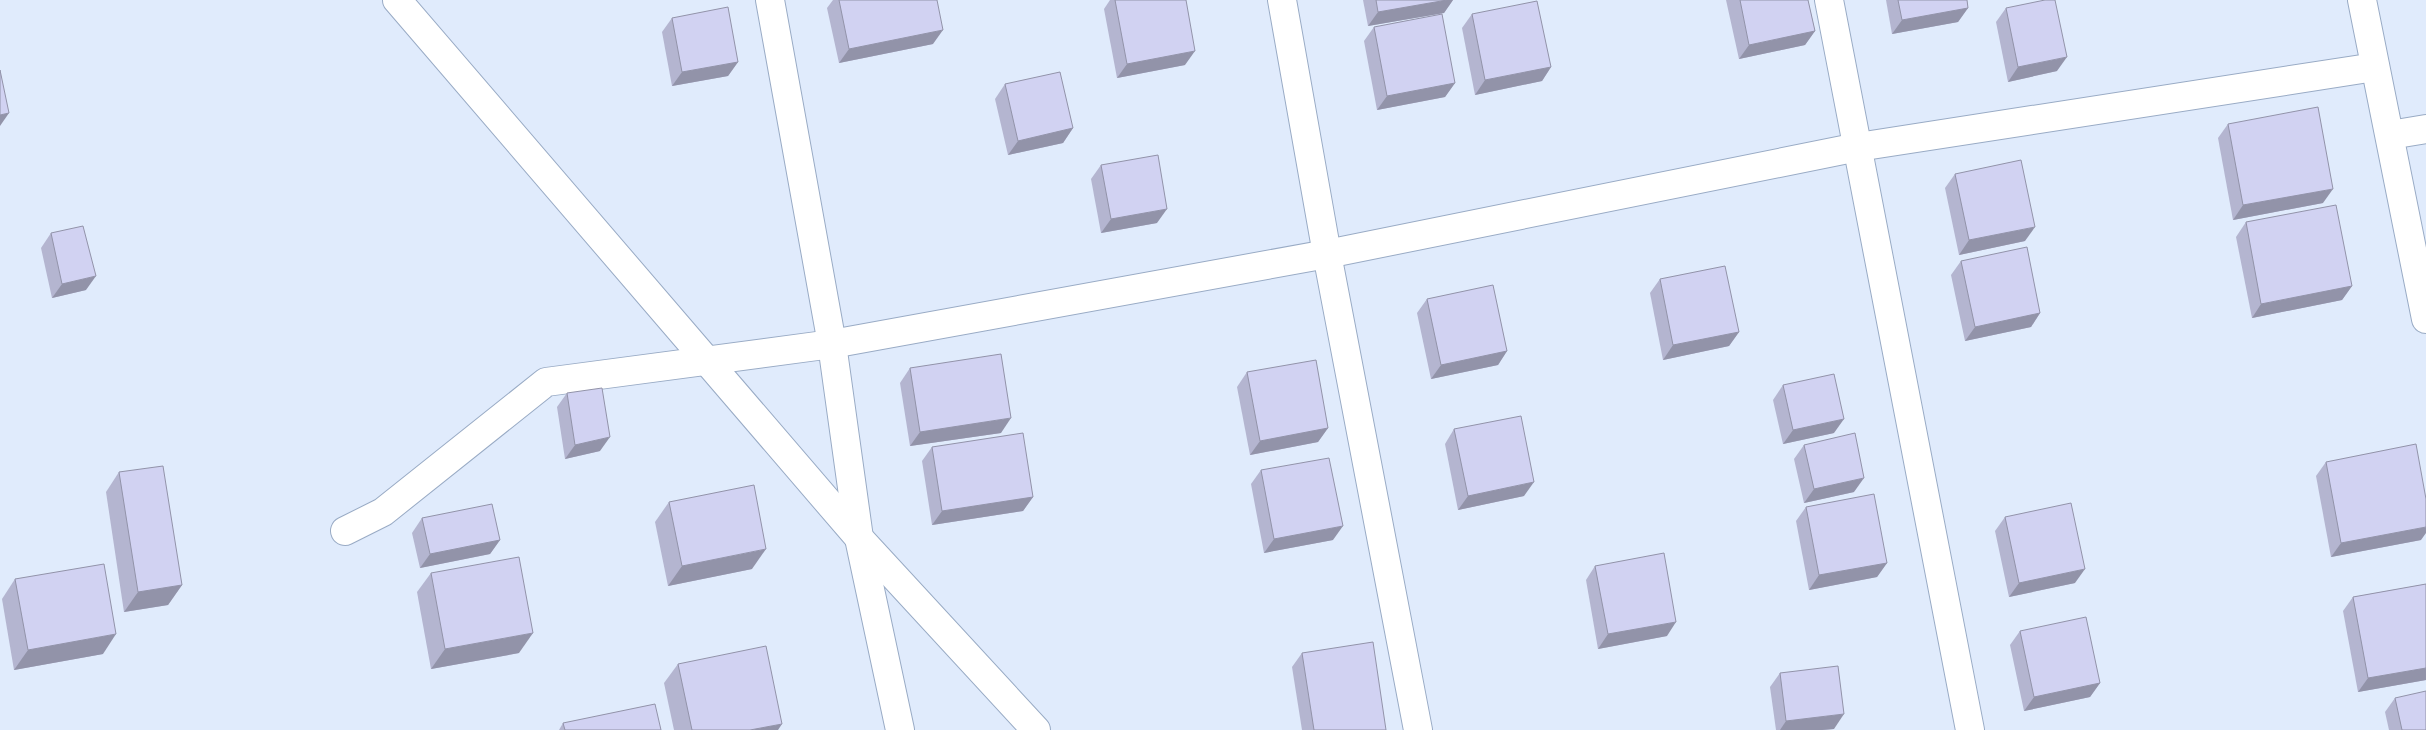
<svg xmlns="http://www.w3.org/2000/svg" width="2426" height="730" font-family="'Fira Sans Condensed',sans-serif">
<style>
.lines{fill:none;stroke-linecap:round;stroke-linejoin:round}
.minor-casing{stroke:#99abc5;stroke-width:30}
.minor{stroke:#fff;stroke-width:28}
.wall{fill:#b4b5d0}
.shaded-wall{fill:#9293a9}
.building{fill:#d1d2f2;stroke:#9293a9}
</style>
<rect width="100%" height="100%" fill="#e0ebfc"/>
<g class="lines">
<defs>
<g id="minor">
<path d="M397 0 859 538 1036 730"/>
<path d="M770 0 832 344 859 538 900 730"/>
<path d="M1282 0 1327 254 1418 730"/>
<path d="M1829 0 1970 730"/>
<path d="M2362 0 2426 319"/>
<path d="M2390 135 2426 129"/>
<path d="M345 531 383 512 546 382 832 344 1327 254 1858 147 2375 67"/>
</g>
</defs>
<!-- minor casing -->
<use href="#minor" class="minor-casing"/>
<!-- minor -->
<use href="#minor" class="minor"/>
</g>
<!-- wall -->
<g class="wall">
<path d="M833 0H937L933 44 839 63 827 8Z"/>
<path d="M1110 0H1186L1185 65 1117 78 1104 9Z"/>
<path d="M1363 0H1453L1444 13 1368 26Z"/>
<path d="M1726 0H1808L1815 31 1805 45 1739 59Z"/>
<path d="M1886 0H1967L1968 8 1958 22 1892 34Z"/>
<path d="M2006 8 2057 71 2008 82 1996 22Z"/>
<path d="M1472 14 1551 67 1542 81 1475 95 1462 28Z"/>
<path d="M672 18 738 62 728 76 672 86 662 32Z"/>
<path d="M1374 27 1455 83 1445 97 1377 110 1364 41Z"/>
<path d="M1005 84 1073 128 1063 143 1008 155 995 99Z"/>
<path d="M2228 124 2323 203 2233 220 2218 138Z"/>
<path d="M1101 165 1157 223 1101 233 1091 179Z"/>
<path d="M1955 174 2025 241 1959 255 1945 188Z"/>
<path d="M2246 222 2352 286 2342 300 2252 318 2236 237Z"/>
<path d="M51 233 86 290 52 298 41 248Z"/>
<path d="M1961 261 2040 313 2031 327 1965 341 1951 275Z"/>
<path d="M1660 279 1739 332 1729 346 1663 360 1650 293Z"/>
<path d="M1427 299 1507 351 1498 365 1431 379 1417 313Z"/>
<path d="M910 368 1001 433 910 446 900 383Z"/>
<path d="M1247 372 1328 428 1318 442 1250 455 1237 387Z"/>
<path d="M1783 385 1834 433 1783 444 1773 400Z"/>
<path d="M567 393 600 451 565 459 557 407Z"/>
<path d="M1454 429 1524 496 1458 510 1445 444Z"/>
<path d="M1804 445 1854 492 1804 503 1794 459Z"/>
<path d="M932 447 1033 497 1023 511 932 525 922 461Z"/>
<path d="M2326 462 2421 540 2331 557 2316 476Z"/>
<path d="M1261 470 1333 540 1264 553 1251 484Z"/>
<path d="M119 472 182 585 168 605 124 612 106 492Z"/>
<path d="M669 502 752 569 668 586 655 522Z"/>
<path d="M1806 507 1887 563 1877 577 1809 590 1796 521Z"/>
<path d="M2005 517 2075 583 2009 597 1995 531Z"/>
<path d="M422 518 500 540 490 554 420 568 412 533Z"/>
<path d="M1595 566 1667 636 1598 649 1586 580Z"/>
<path d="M431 573 519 653 431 669 417 592Z"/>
<path d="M15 579 103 654 14 670 2 599Z"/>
<path d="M2426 584V680L2358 692 2343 611 2353 597Z"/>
<path d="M2020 631 2100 683 2090 697 2024 711 2010 645Z"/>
<path d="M1302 653 1386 730H1302L1292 667Z"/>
<path d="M678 664 778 730H674L664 683Z"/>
<path d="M1780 673 1834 729 1822 730H1776L1770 687Z"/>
<path d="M2395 698 2426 730H2389L2385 712Z"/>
<path d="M563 723 661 730H559Z"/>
</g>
<!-- shaded-wall -->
<g class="shaded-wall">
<path d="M1447 0H1453L1444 13 1368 26 1378 12Z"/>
<path d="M1968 8 1958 22 1892 34 1902 20Z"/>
<path d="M943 30 933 44 839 63 849 49Z"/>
<path d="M1815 31 1805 45 1739 59 1749 45Z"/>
<path d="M1195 51 1185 65 1117 78 1127 64Z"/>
<path d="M2067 57 2057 71 2008 82 2018 67Z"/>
<path d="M738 62 728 76 672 86 682 72Z"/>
<path d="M1551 67 1542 81 1475 95 1485 80Z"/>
<path d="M1455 83 1445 97 1377 110 1387 96Z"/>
<path d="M9 113 0 126V115Z"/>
<path d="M1073 128 1063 143 1008 155 1018 141Z"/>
<path d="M2333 189 2323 203 2233 220 2243 205Z"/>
<path d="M1167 209 1157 223 1101 233 1111 219Z"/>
<path d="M2035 227 2025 241 1959 255 1969 240Z"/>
<path d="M96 276 86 290 52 298 62 284Z"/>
<path d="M2352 286 2342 300 2252 318 2261 304Z"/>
<path d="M2040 313 2031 327 1965 341 1975 327Z"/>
<path d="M1739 332 1729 346 1663 360 1673 345Z"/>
<path d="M1507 351 1498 365 1431 379 1441 365Z"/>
<path d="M1011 418 1001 433 910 446 920 432Z"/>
<path d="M1844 419 1834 433 1783 444 1793 430Z"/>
<path d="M1328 428 1318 442 1250 455 1260 441Z"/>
<path d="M610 437 600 451 565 459 575 445Z"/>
<path d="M1864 478 1854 492 1804 503 1814 489Z"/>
<path d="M1534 482 1524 496 1458 510 1468 496Z"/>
<path d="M1033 497 1023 511 932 525 942 511Z"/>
<path d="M1343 526 1333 540 1264 553 1274 539Z"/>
<path d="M2426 527V533L2421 540 2331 557 2341 543Z"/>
<path d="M500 540 490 554 420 568 430 554Z"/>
<path d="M766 549 752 569 668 586 682 566Z"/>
<path d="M1887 563 1877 577 1809 590 1819 575Z"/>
<path d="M2085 569 2075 583 2009 597 2019 583Z"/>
<path d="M182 585 168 605 124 612 138 592Z"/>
<path d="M1676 622 1667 636 1598 649 1608 634Z"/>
<path d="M533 633 519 653 431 669 445 649Z"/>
<path d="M116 634 103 654 14 670 28 650Z"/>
<path d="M2426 668V680L2358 692 2368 678Z"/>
<path d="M2100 683 2090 697 2024 711 2034 697Z"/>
<path d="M1844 714 1834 729 1822 730H1780L1786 721Z"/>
<path d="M782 724 778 730H750Z"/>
</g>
<!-- building -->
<g class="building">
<path d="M839 0H937L943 30 849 49Z"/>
<path d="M1115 0H1186L1195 51 1127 64Z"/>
<path d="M1376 0H1447L1378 12Z"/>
<path d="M1740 0H1808L1815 31 1749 45Z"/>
<path d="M1898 0H1967L1968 8 1902 20Z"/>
<path d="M2045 0H2055L2067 57 2018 67 2006 8Z"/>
<path d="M1537 1 1551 67 1485 80 1472 14Z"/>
<path d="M728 7 738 62 682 72 672 18Z"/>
<path d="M1442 14 1455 83 1387 96 1374 27Z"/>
<path d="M0 70 9 113 0 115Z"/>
<path d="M1060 72 1073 128 1018 141 1005 84Z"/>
<path d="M2318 107 2333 189 2243 205 2228 124Z"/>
<path d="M1158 155 1167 209 1111 219 1101 165Z"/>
<path d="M2021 160 2035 227 1969 240 1955 174Z"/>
<path d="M2336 205 2352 286 2261 304 2246 222Z"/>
<path d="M83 226 96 276 62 284 51 233Z"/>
<path d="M2027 247 2040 313 1975 327 1961 261Z"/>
<path d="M1725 266 1739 332 1673 345 1660 279Z"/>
<path d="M1493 285 1507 351 1441 365 1427 299Z"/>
<path d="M1001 354 1011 418 920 432 910 368Z"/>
<path d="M1316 360 1328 428 1260 441 1247 372Z"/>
<path d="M1834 374 1844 419 1793 430 1783 385Z"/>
<path d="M602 388 610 437 575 445 567 393Z"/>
<path d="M1521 416 1534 482 1468 496 1454 429Z"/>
<path d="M1023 433 1033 497 942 511 932 447Z"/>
<path d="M1855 433 1864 478 1814 489 1804 445Z"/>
<path d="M2416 444 2426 499V527L2341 543 2326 462Z"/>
<path d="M1329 458 1343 526 1274 539 1261 470Z"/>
<path d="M163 466 182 585 138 592 119 472Z"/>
<path d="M754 485 766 549 682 566 669 502Z"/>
<path d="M1874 494 1887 563 1819 575 1806 507Z"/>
<path d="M2071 503 2085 569 2019 583 2005 517Z"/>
<path d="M492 504 500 540 430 554 422 518Z"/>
<path d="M1664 553 1676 622 1608 634 1595 566Z"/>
<path d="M519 557 533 633 445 649 431 573Z"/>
<path d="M104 564 116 634 28 650 15 579Z"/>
<path d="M2426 584V668L2368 678 2353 597Z"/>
<path d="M2086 617 2100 683 2034 697 2020 631Z"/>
<path d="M1373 642 1386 730H1314L1302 653Z"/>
<path d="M766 646 782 724 750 730H692L678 664Z"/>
<path d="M1838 666 1844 714 1786 721 1780 673Z"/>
<path d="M2426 691V730H2402L2395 698Z"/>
<path d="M655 704 661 730H565L563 723Z"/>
</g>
</svg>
